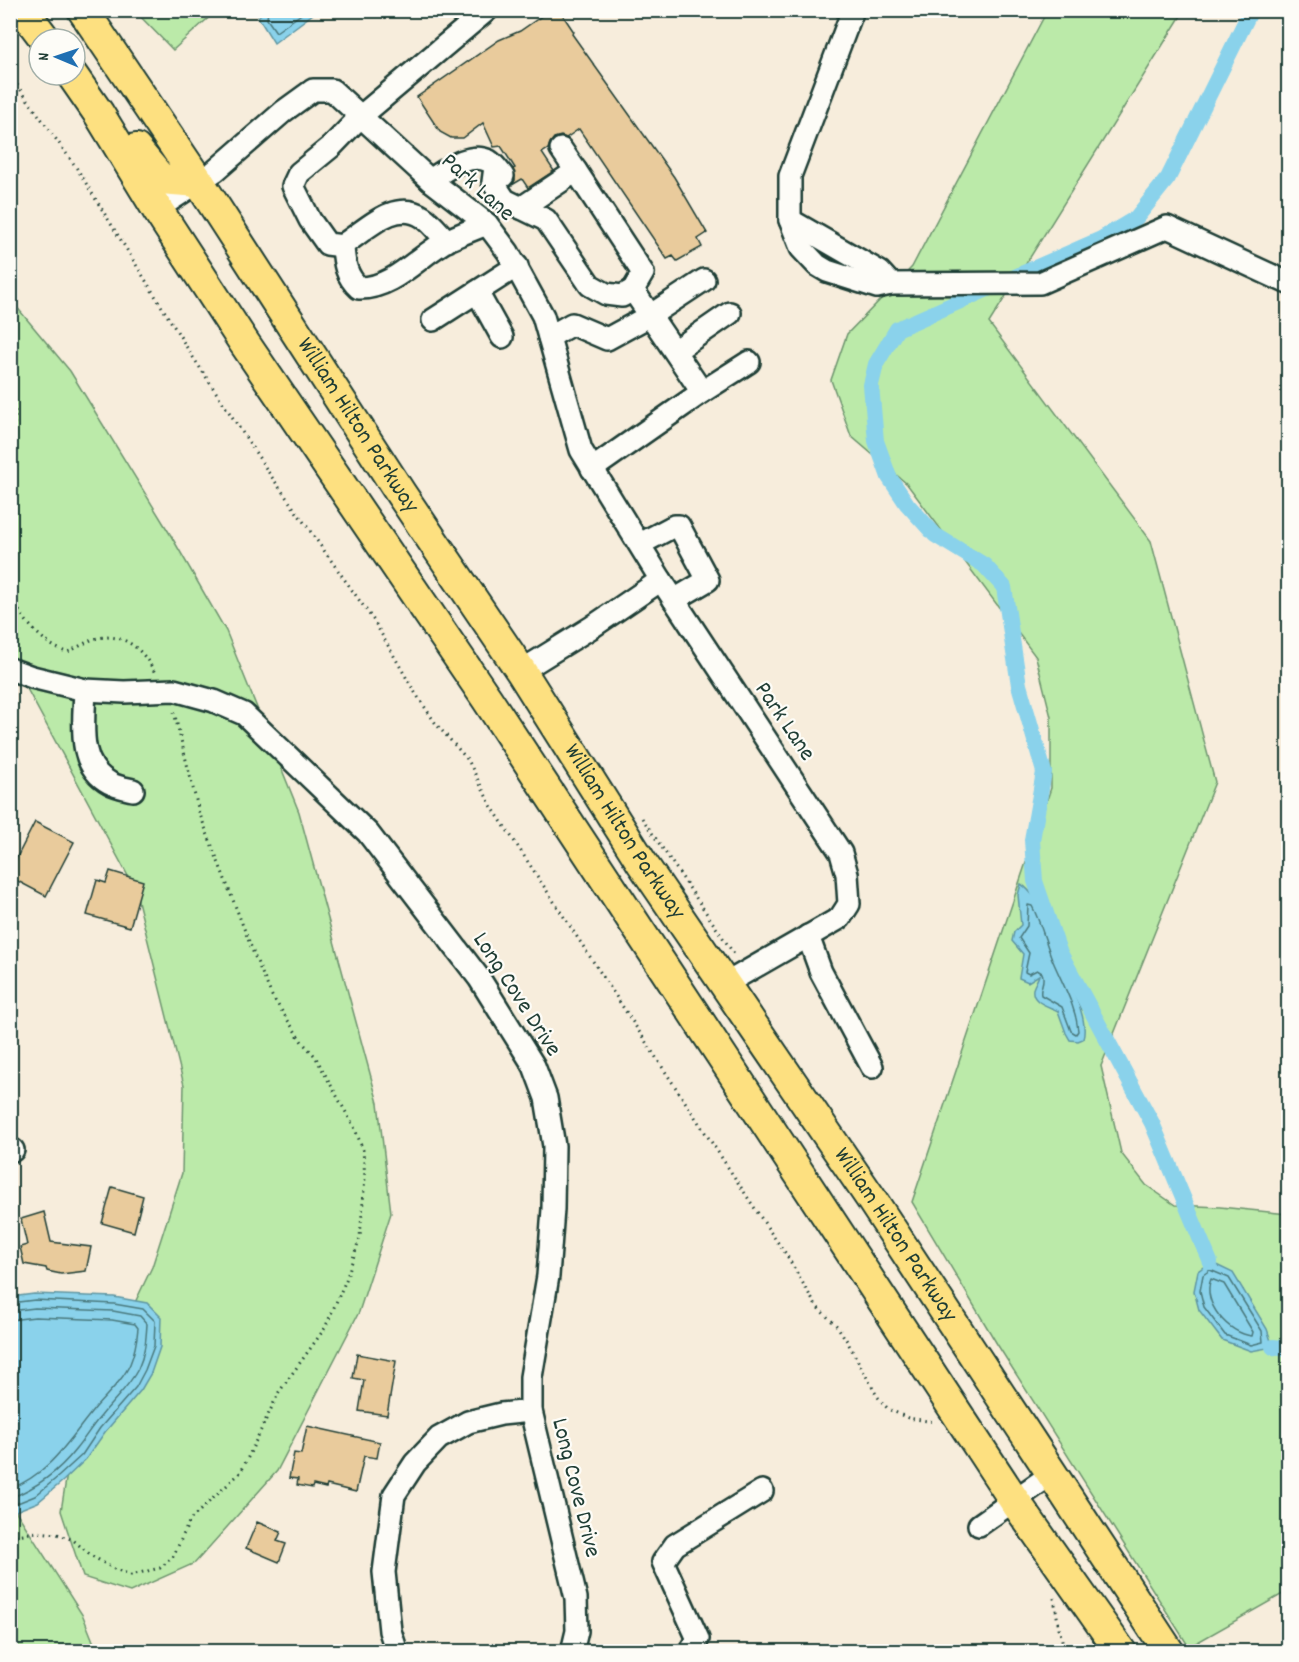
<svg xmlns="http://www.w3.org/2000/svg" width="1299" height="1662" font-family="Dekko,sans-serif">
<style>
.green{fill:#bbeaa9;stroke:#6d946e;stroke-width:1.5}
.water{fill:#8ad2eb;stroke:#5f96a2;stroke-width:1.5}
.lines{fill:none;stroke-linecap:round;stroke-linejoin:round}
.shore{stroke:#4a797d;stroke-width:1.5}
.canal{stroke:#8ad2eb;stroke-width:16}
.building{fill:#e9cb9c;stroke:#1f3d34;stroke-width:1.5}
.minor-casing{stroke:#1f3d34;stroke-width:26}
.highway-casing{stroke:#1f3d34;stroke-width:34}
.path{stroke:#1f3d34;stroke-width:3;stroke-dasharray:1.5 4.5;stroke-linecap:butt}
.minor{stroke:#fdfcf7;stroke-width:21}
.highway{stroke:#fde080;stroke-width:30}
.labels{text-anchor:middle;dominant-baseline:central;stroke-width:4.5;stroke-linejoin:round;paint-order:stroke}
.street-label{font-size:24px;fill:#1f3d34;stroke:#fdfcf7}
</style>
<rect width="100%" height="100%" fill="#f7eddc"/>
<filter id="ink" filterUnits="userSpaceOnUse"><feTurbulence type="fractalNoise" baseFrequency=".0167" numOctaves="2"/><feDisplacementMap in="SourceGraphic" scale="12" xChannelSelector="R" yChannelSelector="G"/><feConvolveMatrix kernelMatrix="1 2 1 2 8 2 1 2 1" color-interpolation-filters="sRGB"/></filter>
<g filter="url(#ink)">
<!-- green -->
<g class="green">
<path d="M135 11H216L173 50Z"/>
<path d="M1047 11H1184L989 323 1151 541 1215 782 1101 1066 1121 1153 1146 1185 1175 1205 1220 1207 1288 1214V1591L1189 1647 997 1344 912 1202 1051 788V717L1036 657 907 484 851 436 831 380 847 334 912 267Z"/>
<path d="M10 299 70 371 170 534 226 631 299 812 378 1103 391 1213 359 1312 277 1471 195 1563 130 1592 83 1577 61 1511 74 1430 152 1267 182 1173 184 1085 135 889 11 659Z"/>
<path d="M10 1502 83 1616 97 1651H11Z"/>
</g>
<!-- water -->
<g class="water">
<path d="M264 11V10L317 11 274 43 258 17Z"/>
<path d="M1021 884C1032 891 1044 910 1047 922 1051 933 1053 944 1057 954 1065 975 1090 1016 1083 1039L1078 1041 1070 1040 1066 1033 1058 1011C1049 1006 1031 1003 1033 989 1034 985 1038 979 1039 975L1028 982 1019 978 1023 954 1012 941 1014 932 1021 925 1018 895Z"/>
<path d="M1210 1262 1233 1273 1267 1329 1273 1347 1251 1351 1222 1340 1199 1310 1194 1291 1198 1271Z"/>
<path d="M34 1294 114 1297 147 1303 161 1317 160 1347 151 1373 141 1390 105 1432 86 1459 63 1481 38 1502 11 1513V1297Z"/>
</g>
<g class="lines">
<!-- shore -->
<g class="shore">
<path d="M268 10 267 19 276 32 307 10"/>
<path d="M1028 905 1032 906C1041 923 1045 941 1052 959 1062 983 1076 1006 1078 1031L1076 1034 1071 1031 1062 1007 1041 995C1039 987 1046 981 1042 973L1037 970 1029 974 1025 972 1029 953 1019 938 1027 926Z"/>
<path d="M1210 1270 1229 1278 1262 1331 1263 1342 1251 1345 1225 1335 1204 1307 1200 1291 1203 1275Z"/>
<path d="M1211 1279 1224 1284 1253 1332 1252 1336C1229 1334 1201 1303 1211 1279Z"/>
<path d="M10 1303 35 1300 114 1304 143 1309 155 1321 154 1346 145 1370 136 1387 100 1428 82 1455 59 1476 35 1496 10 1506"/>
<path d="M10 1311 35 1308 113 1311 140 1316 147 1324C146 1340 145 1354 138 1369 129 1387 113 1400 101 1416 92 1426 85 1438 76 1449 59 1471 36 1488 10 1498"/>
<path d="M10 1320 35 1317 112 1320 135 1324 138 1328C137 1340 135 1352 130 1364 123 1380 108 1393 96 1407 69 1439 52 1472 10 1489"/>
</g>
<!-- canal -->
<g class="canal">
<path d="M1210 1262 1152 1123 1059 951 1035 881 1032 840 1044 772 1019 685 1004 587 984 565 935 535 907 504 889 477 876 441 871 385 876 364 897 329 1101 239 1136 218 1168 178 1251 10"/>
<path d="M1273 1347 1288 1349"/>
</g>
</g>
<!-- building -->
<g class="building">
<path d="M549 11 552 15 560 11 574 32 572 34 674 177 707 233 698 239 702 247 677 261 673 256 667 259 579 129 566 138 561 136 554 138 550 143 548 149 542 153 554 171 528 188 522 179 512 185 515 180 513 169 515 168 501 146 494 147 483 123 463 138H451L440 132 417 97 499 40 520 31Z"/>
<path d="M35 822 74 842 46 896 10 877V871Z"/>
<path d="M110 871 143 881 130 927 87 915 97 880 106 883Z"/>
<path d="M112 1187 143 1196 134 1232 102 1223Z"/>
<path d="M44 1212 51 1242 91 1247 86 1271 61 1274 47 1271 46 1268 24 1264 20 1247 27 1245 21 1219Z"/>
<path d="M357 1354 396 1361 387 1415 359 1411 364 1380 353 1378Z"/>
<path d="M307 1426 380 1442 377 1458 364 1456 356 1492 327 1485 326 1488 313 1485 312 1488 297 1485 298 1479 289 1478 294 1453 301 1454Z"/>
<path d="M257 1522 281 1532 277 1541 286 1544 279 1562 246 1548Z"/>
</g>
<g class="lines">
<defs>
<g id="minor">
<path d="M853 10 790 176V220L801 248 817 265 827 271 877 287 891 284 1040 283 1167 227 1288 283"/>
<path d="M495 167 493 182 505 200 546 220 590 285 606 294 622 296 633 290"/>
<path d="M576 171 643 273 633 290 702 392 592 469"/>
<path d="M430 180C446 170 469 151 489 161 494 164 499 171 503 176"/>
<path d="M521 208 576 171 561 149"/>
<path d="M157 209 215 171 284 111 313 90H332L430 180 487 224 508 252 543 316 581 450 661 580 841 853 847 874 849 904 840 918 725 984"/>
<path d="M790 220 880 272 891 284"/>
<path d="M447 241C439 233 432 223 423 217 396 199 369 227 347 242L343 246C344 263 346 276 359 288 393 289 419 255 448 240 461 234 474 229 487 224"/>
<path d="M343 246 327 244 310 220 293 186 299 173 332 146 360 117 487 10"/>
<path d="M477 292 502 337"/>
<path d="M433 320 517 266"/>
<path d="M549 337 572 324 607 339 651 315 704 280"/>
<path d="M675 351 730 313"/>
<path d="M702 392 749 362"/>
<path d="M640 544 674 526H679L708 580 674 600"/>
<path d="M10 669 32 677 85 690 124 692 174 690 214 701 244 714 368 833 479 978 534 1066 546 1098 554 1146 553 1209 548 1276 531 1377V1411L576 1598 577 1631 572 1652"/>
<path d="M521 671 592 627 661 580"/>
<path d="M85 690C84 722 76 765 110 783 117 787 125 788 133 790"/>
<path d="M808 936 821 972 872 1067"/>
<path d="M10 1149 13 1150"/>
<path d="M979 1525 1053 1473"/>
<path d="M397 1652 390 1631 384 1572 394 1495 415 1463 439 1438 468 1422 501 1414 531 1411"/>
<path d="M690 1652 698 1639 663 1562 675 1545 762 1491"/>
</g>
<g id="highway">
<path d="M23 10 45 39"/>
<path id="s1" d="M83 10 199 182 401 494 521 671 642 863 870 1197 1169 1652"/>
<path d="M72 75 99 114 157 209 243 341 487 699 1014 1500 1121 1652"/>
<path d="M136 149 161 179 199 182"/>
</g>
</defs>
<!-- minor casing -->
<use href="#minor" class="minor-casing"/>
<!-- highway casing -->
<use href="#highway" class="highway-casing"/>
<!-- path -->
<g class="path">
<path d="M10 75 76 167 189 351 269 473 374 621 414 691 436 724 468 760 490 804 769 1230 786 1254 816 1306 837 1326 847 1341 877 1396 888 1409 908 1418 935 1422"/>
<path d="M10 393C17 408 17 420 10 435"/>
<path d="M10 595C21 617 42 645 67 652 77 649 87 640 98 638 126 633 143 650 155 673"/>
<path d="M642 818 736 957"/>
<path d="M10 1536 37 1532 57 1534 73 1540 92 1556 114 1569 131 1575 160 1568 173 1557 190 1520 241 1472 279 1392 325 1328 346 1280 360 1237 365 1178 363 1150 355 1129 315 1056 302 1042 272 996 255 957 199 812 173 708"/>
<path d="M1054 1598 1059 1628 1065 1652"/>
</g>
<!-- minor -->
<use href="#minor" class="minor"/>
<!-- highway -->
<use href="#highway" class="highway"/>
</g>
</g>
<g class="labels">
<!-- street labels -->
<g class="street-label">
<text transform="translate(477 188) rotate(42)">Park Lane</text>
<text stroke="none"><textPath href="#s1" startOffset="498">William Hilton Parkway</textPath></text>
<text transform="translate(784 722) rotate(56)">Park Lane</text>
<text stroke="none"><textPath href="#s1" startOffset="984">William Hilton Parkway</textPath></text>
<text transform="translate(516 995) rotate(57)">Long Cove Drive</text>
<text stroke="none"><textPath href="#s1" startOffset="1470">William Hilton Parkway</textPath></text>
<text transform="translate(575 1488) rotate(76)">Long Cove Drive</text>
</g>
</g>
<!-- margin -->
<rect width="1299" height="1662" fill="none" stroke="#fdfcf7" stroke-width="36"/>
<rect x="18" y="18" width="1263" height="1626" fill="none" stroke="#1f3d34" stroke-width="2" filter="url(#ink)"/>
<!-- north arrow -->
<g transform="translate(57 57) rotate(272)"><circle r="28" fill="#fdfcf7" stroke="#a4b0a9" stroke-width="1.5"/>
<path d="M0-4.5L10 22L0 15L-10 22Z" fill="#1f6fb2"/>
<text y="-9" font-size="16" font-weight="bold" text-anchor="middle" fill="#1f3d34">N</text>
</g>
</svg>
